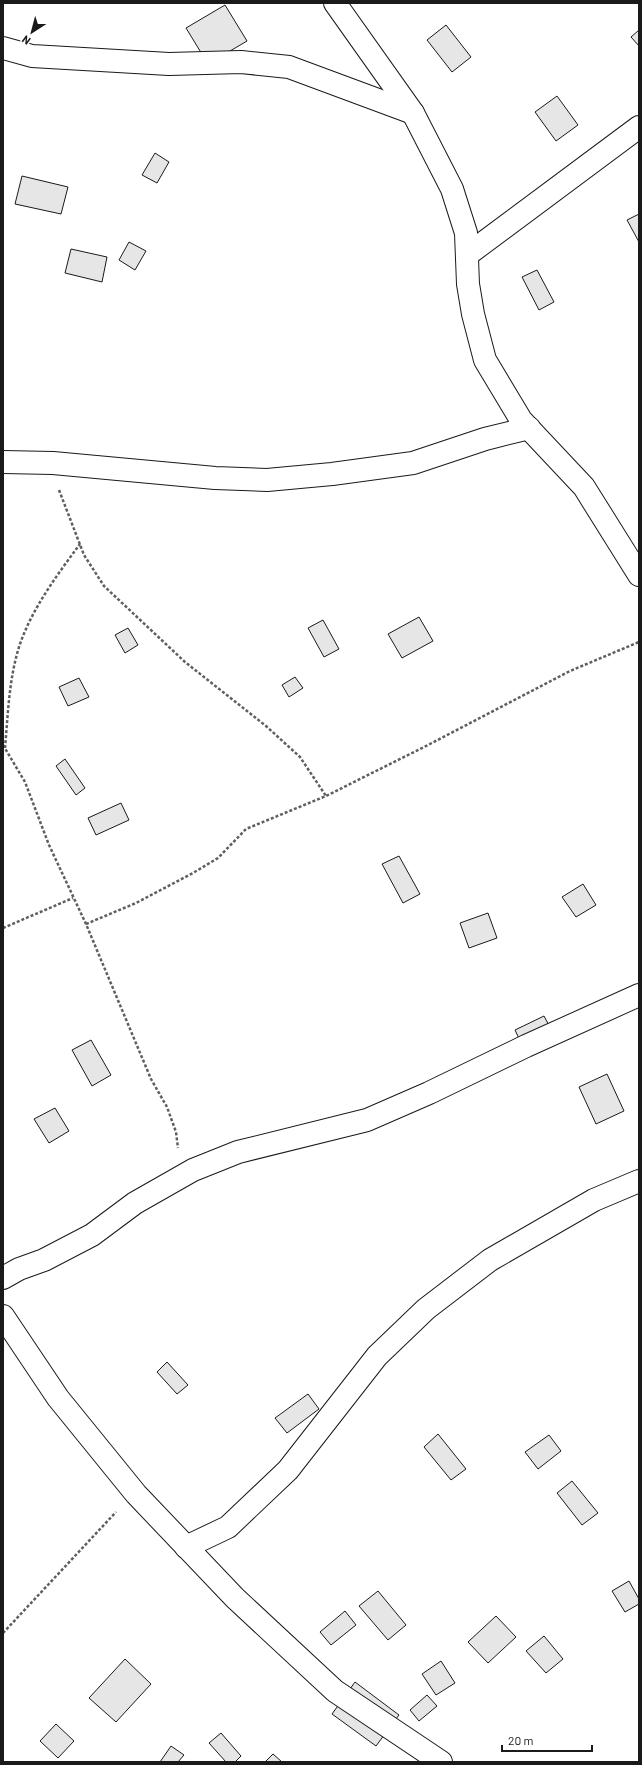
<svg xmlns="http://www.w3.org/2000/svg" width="642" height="1765" font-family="Barlow,sans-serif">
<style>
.building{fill:#e6e6e6;stroke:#1a1a1a}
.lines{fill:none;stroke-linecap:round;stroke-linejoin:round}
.minor-casing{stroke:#1a1a1a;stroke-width:24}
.path{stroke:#5f5f5f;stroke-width:2.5;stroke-dasharray:3 2;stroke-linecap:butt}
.minor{stroke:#fff;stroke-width:22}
</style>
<rect width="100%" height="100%" fill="#fff"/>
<!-- building -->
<g class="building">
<path d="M225 5 247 41 208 64 186 28Z"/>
<path d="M446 25 471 57 452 72 427 40Z"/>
<path d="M639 30V46L631 37Z"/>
<path d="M557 96 578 125 556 141 535 112Z"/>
<path d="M155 153 169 162 157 183 142 175Z"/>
<path d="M22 176 68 187 61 214 15 204Z"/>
<path d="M639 214V242L627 220Z"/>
<path d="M129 242 146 251 135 270 119 260Z"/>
<path d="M71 249 107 257 102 282 65 273Z"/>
<path d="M537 270 554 302 539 310 522 277Z"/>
<path d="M419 617 433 641 402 658 388 634Z"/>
<path d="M323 620 339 649 324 657 308 628Z"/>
<path d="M128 628 138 645 125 653 115 635Z"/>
<path d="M295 677 303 688 289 697 282 685Z"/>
<path d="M79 678 89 697 68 706 59 687Z"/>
<path d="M65 759 85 788 76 795 56 766Z"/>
<path d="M121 803 129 820 96 835 88 818Z"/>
<path d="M399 856 420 894 403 903 382 864Z"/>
<path d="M583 884 596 905 576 917 562 897Z"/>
<path d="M488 913 497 938 469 948 460 923Z"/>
<path d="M544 1016 553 1033 523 1047 515 1030Z"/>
<path d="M91 1040 111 1075 92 1086 72 1050Z"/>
<path d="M607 1074 624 1111 596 1124 579 1087Z"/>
<path d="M55 1108 69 1131 49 1143 34 1119Z"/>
<path d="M167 1362 188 1385 177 1394 157 1372Z"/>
<path d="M308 1394 319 1409 287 1433 275 1418Z"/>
<path d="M438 1434 466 1469 451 1480 424 1447Z"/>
<path d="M549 1435 561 1451 538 1469 525 1452Z"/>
<path d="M572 1481 598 1513 582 1525 557 1493Z"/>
<path d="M629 1581 639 1599V1604L625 1612 612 1591Z"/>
<path d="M378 1591 406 1625 388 1640 359 1606Z"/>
<path d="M345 1611 356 1625 331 1645 320 1632Z"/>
<path d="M496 1616 516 1637 488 1663 468 1642Z"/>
<path d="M544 1636 563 1659 546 1673 526 1651Z"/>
<path d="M125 1659 151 1684 116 1722 89 1698Z"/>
<path d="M441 1661 455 1683 436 1695 422 1674Z"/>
<path d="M355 1682 399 1715 376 1746 332 1714Z"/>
<path d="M427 1695 437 1706 419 1721 410 1710Z"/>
<path d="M56 1724 74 1741 58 1758 40 1741Z"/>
<path d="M221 1733 241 1756 235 1762H226L209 1743Z"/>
<path d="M171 1746 184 1755 178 1762H160Z"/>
<path d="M273 1754 282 1762H265Z"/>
</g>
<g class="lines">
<defs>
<g id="minor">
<path d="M335 3 413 113 452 189 466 233 468 284 473 314 485 360 521 420 584 487 639 575"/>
<path d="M3 48 32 56 169 64 241 62 289 67 413 113"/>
<path d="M467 255 639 127"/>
<path d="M3 462 53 463 215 478 267 480 332 474 413 463 485 439 529 428"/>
<path d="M3 1278 19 1269 44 1260 92 1235 135 1203 193 1170 238 1152 367 1120 429 1093 526 1046 639 995"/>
<path d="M3 1316 58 1398 136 1494 235 1598 335 1691 441 1762"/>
<path d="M186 1547 228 1527 288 1470 377 1356 426 1309 490 1260 594 1200 639 1181"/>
</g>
</defs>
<!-- minor casing -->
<use href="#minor" class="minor-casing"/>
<!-- path -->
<g class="path">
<path d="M59 490 84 555 104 586 185 662 266 726 300 757 326 796"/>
<path d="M3 745 25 782 49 845 86 924 151 1079 167 1107 176 1132 178 1148"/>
<path d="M5 748C8 714 9 679 19 647 31 610 57 575 80 544"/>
<path d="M86 924 136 903 193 873 218 858 246 829 326 796 428 745 570 671 639 642"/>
<path d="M3 928 73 898"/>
<path d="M3 1633 116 1512"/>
</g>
<!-- minor -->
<use href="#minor" class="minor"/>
</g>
<!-- border -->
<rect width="642" height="1765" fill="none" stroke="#1a1a1a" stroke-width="8"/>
<!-- north arrow -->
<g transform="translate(32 32) rotate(216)" stroke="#ffffff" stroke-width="3" paint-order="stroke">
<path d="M0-3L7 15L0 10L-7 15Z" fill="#1a1a1a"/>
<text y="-6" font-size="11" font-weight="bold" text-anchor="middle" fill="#1a1a1a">N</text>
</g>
<!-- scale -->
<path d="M502 1745v6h90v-6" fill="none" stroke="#1a1a1a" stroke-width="2"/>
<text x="508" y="1745" font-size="12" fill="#1a1a1a" stroke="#ffffff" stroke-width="3" paint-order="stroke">20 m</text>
</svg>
